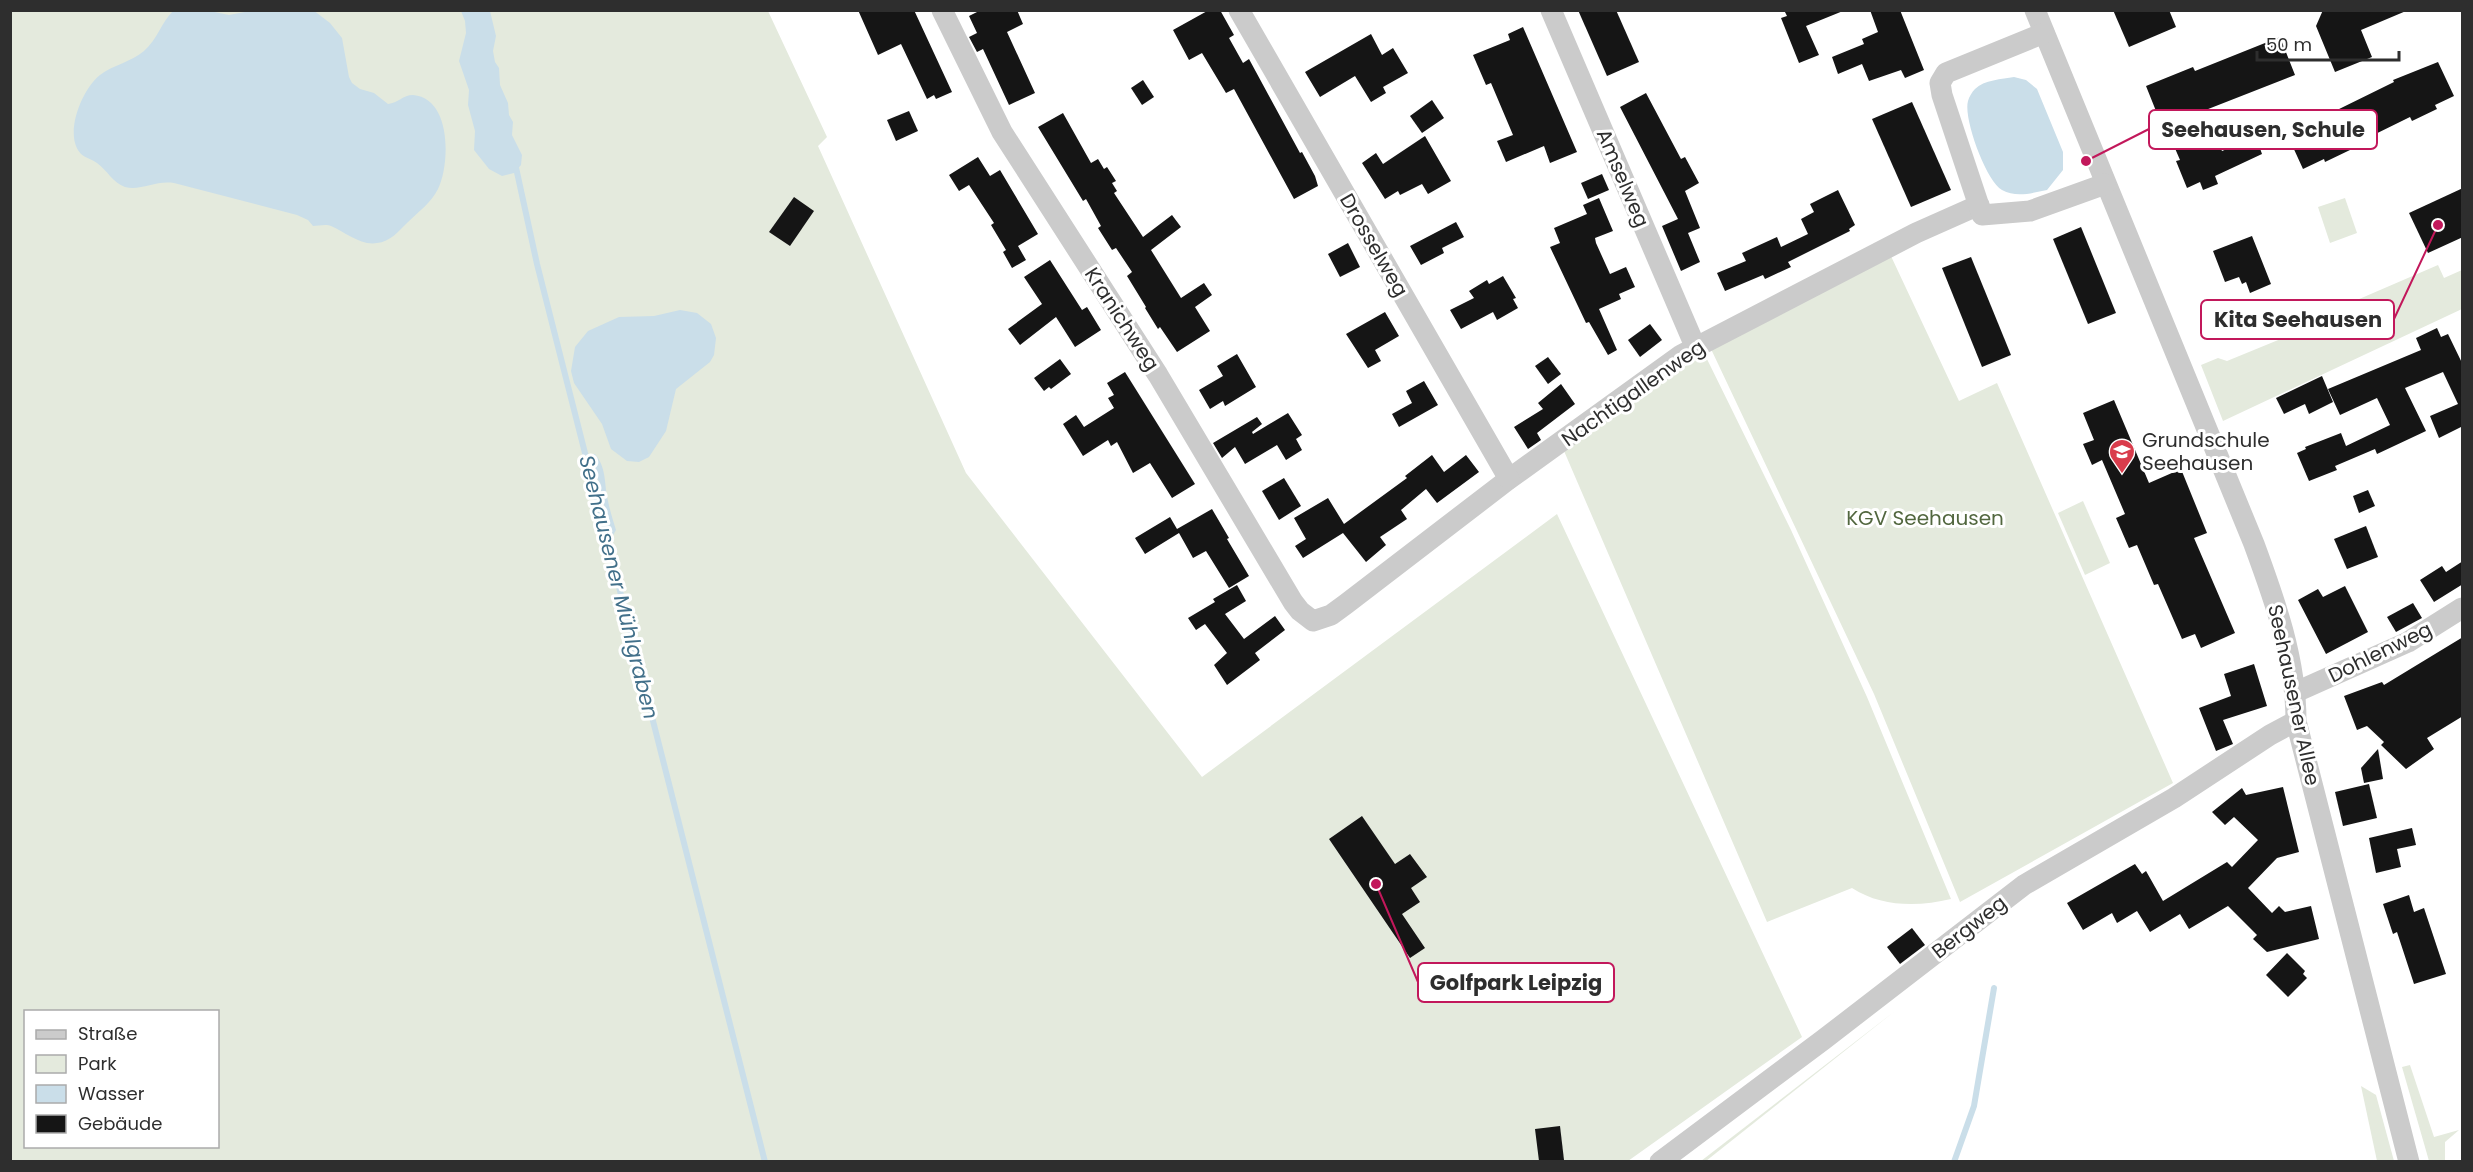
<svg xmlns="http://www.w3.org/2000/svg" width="2473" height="1172" font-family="Poppins,sans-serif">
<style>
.green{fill:#e4eadd;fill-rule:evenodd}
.water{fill:#cadee9}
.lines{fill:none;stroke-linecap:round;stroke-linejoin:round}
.stream{stroke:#cadee9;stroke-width:6}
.building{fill:#151515}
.minor{stroke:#cbcbcb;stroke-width:21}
.labels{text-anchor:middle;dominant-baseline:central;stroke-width:6;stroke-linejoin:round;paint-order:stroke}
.street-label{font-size:20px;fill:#2e2e2e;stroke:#fff}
.poi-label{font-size:20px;fill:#2e2e2e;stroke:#fff;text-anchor:start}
.park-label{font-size:20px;fill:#52673f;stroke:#fff}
.water-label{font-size:21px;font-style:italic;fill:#42708a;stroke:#fff}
.leader{fill:none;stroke:#c2185b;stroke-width:2}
.callout-dot{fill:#c2185b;stroke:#fff;stroke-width:2}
.callout{fill:#fff;stroke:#c2185b;stroke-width:2}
.callout-label{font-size:21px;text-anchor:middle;font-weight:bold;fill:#2e2e2e}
</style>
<rect width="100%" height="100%" fill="#fff"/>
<!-- green -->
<g class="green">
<path d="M10 11H768L827 137 818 146 966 473 1202 777 1557 514 1802 1037 1628 1161H11ZM26 1012H218V1146H26Z"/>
<path d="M2345 198 2357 233 2330 243 2318 207Z"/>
<path d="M1890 254 1959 401 1997 383 2173 783 1960 902 1874 694 1711 349Z"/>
<path d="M2438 265 2444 278 2462 270V309L2223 421 2201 365 2218 358 2227 361 2339 315 2343 306Z"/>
<path d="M1704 353 1791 530 1867 697 1951 899C1918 907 1881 907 1852 888L1767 922 1564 451Z"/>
<path d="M2083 501 2110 563 2085 575 2058 513Z"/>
<path d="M1895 1011 1706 1161H1701Z"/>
<path d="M2410 1065 2434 1137 2459 1130 2445 1142V1161H2429L2402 1067Z"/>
<path d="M2361 1086 2376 1095 2394 1161H2377Z"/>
</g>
<!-- water -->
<g class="water">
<path d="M173 11H210L229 15 250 11 313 10 330 23 342 38 349 77 352 83 360 89 374 93 388 104C398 103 403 95 413 95 452 98 450 165 438 189 431 203 418 212 407 223 399 231 390 242 377 243 361 246 345 232 331 226 326 224 318 226 313 226L308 220 297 215 174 183C156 180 141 191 125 187 113 183 107 170 97 163 92 159 85 158 81 154 63 135 82 89 100 75 113 65 131 62 144 51 157 40 161 23 173 11Z"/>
<path d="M461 11H490L496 36 493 51 495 62 499 68 500 85 508 103 509 115 513 122 512 135 522 155 521 165 514 173 502 176 489 169 474 150 475 131 468 105 469 90 459 61 466 33 465 21Z"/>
<path d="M2014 77 2026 80 2037 89 2063 152V170L2047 190C2032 193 2016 198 2002 190 1986 181 1963 118 1968 101 1969 97 1972 92 1975 89 1984 80 2002 79 2014 77Z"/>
<path d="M680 310 697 313 711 324 716 338 714 355 710 362 676 389 666 431 649 457 639 462 627 461 611 449 602 424 574 383 571 371 575 347 588 331 619 317 654 316Z"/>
<path d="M588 454H595C607 468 604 485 608 501 610 511 613 520 616 530L611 539H604L600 533 601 521 605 509 598 479 585 473 584 460Z"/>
</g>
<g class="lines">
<!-- stream -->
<g class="stream">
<path d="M515 163 537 264 765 1162"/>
<path d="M1954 1162 1974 1106 1994 988"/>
</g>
</g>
<!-- building -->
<g class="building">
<path d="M858 10H914L952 92 936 99 934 95 927 99 901 44 878 55Z"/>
<path d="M981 10H1017L1023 24 1007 32 1035 93 1009 105 983 49 977 52 969 37 977 33 969 16Z"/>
<path d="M1209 10H1220L1234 35 1229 38 1243 63 1249 59 1300 153 1302 152 1315 176 1318 186 1294 199 1234 89 1226 93 1202 53 1189 60 1173 30Z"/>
<path d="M1578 10H1616L1639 62 1607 76Z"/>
<path d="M1784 10H1843V11L1806 26 1819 55 1799 63 1781 18 1787 16Z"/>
<path d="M1870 10H1900L1924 70 1905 78 1901 70 1869 81 1862 64 1838 74 1832 57 1864 44 1862 39 1878 32Z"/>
<path d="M2113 10H2169L2176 27 2129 47Z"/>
<path d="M2323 10H2406V11L2361 30 2372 57 2335 72 2316 26Z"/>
<path d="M1523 27 1577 152 1550 163 1544 146 1506 162 1497 141 1513 135 1491 83 1486 85 1473 55 1510 40 1508 34Z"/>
<path d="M1371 34 1382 55 1393 48 1408 73 1383 87 1386 93 1371 102 1355 76 1320 97 1305 72Z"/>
<path d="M2280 37 2295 75 2198 113 2212 147 2219 144 2222 151 2256 137 2262 154 2215 176 2218 184 2203 190 2200 182 2187 188 2176 161 2180 160 2165 125 2162 126 2146 86 2193 67 2195 71Z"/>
<path d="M2438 62 2454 96 2435 105 2437 109 2412 121 2410 117 2349 147 2350 150 2325 162 2324 159 2303 169 2287 134 2307 125 2306 121 2331 109 2333 112 2394 82 2393 80Z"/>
<path d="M1143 80 1154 97 1142 105 1131 88Z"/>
<path d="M1646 93 1681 159 1685 157 1699 183 1685 191 1700 228 1688 233 1700 262 1681 271 1662 226 1678 219 1620 107Z"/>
<path d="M1432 100 1444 118 1422 133 1410 116Z"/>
<path d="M1912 102 1951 190 1911 207 1872 119Z"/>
<path d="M909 111 918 131 896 141 887 120Z"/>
<path d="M1063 113 1091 163 1098 159 1104 169 1107 167 1116 181 1112 183 1117 191 1114 193 1143 237 1172 215 1181 227 1151 250 1181 298 1204 283 1212 295 1195 307 1210 331 1177 352 1160 327 1158 329 1145 308 1146 307 1127 276 1132 272 1116 248 1112 250 1098 228 1101 226 1086 199 1083 201 1038 127Z"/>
<path d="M1425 136 1451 181 1428 194 1422 184 1400 195 1398 191 1385 199 1362 163 1376 153 1383 164Z"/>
<path d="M978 157 990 176 1000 170 1038 234 1018 246 1026 260 1012 268 1003 252 1006 250 991 225 994 223 969 185 959 191 949 175Z"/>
<path d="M1602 174 1609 190 1588 199 1581 183Z"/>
<path d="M2463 188V237L2428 253 2409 213Z"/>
<path d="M1838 190 1855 225 1849 229 1850 231 1788 262 1791 267 1765 279 1763 275 1725 291 1717 273 1746 261 1742 253 1777 237 1781 247 1808 234 1801 219 1814 212 1810 204Z"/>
<path d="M794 197 814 211 790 246 769 232Z"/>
<path d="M1599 198 1613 231 1595 238 1596 243 1610 274 1626 267 1635 287 1619 294 1621 299 1599 309 1617 350 1608 355 1589 322 1586 323 1550 247 1560 243 1554 228 1587 214 1583 205Z"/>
<path d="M1456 222 1464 237 1442 248 1444 253 1421 265 1410 246Z"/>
<path d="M2081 227 2116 313 2088 324 2053 239Z"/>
<path d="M2252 236 2271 284 2250 293 2246 282 2242 284 2239 277 2225 282 2213 251Z"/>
<path d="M1348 243 1360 267 1340 277 1328 254Z"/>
<path d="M1971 257 2011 355 1982 367 1942 268Z"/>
<path d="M1050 260 1082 310 1087 307 1101 330 1075 347 1056 317 1020 345 1008 329 1042 304 1024 277Z"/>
<path d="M1503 276 1516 298 1513 299 1518 308 1497 320 1493 312 1461 329 1450 310 1474 298 1469 291 1487 280 1489 284Z"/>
<path d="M1385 312 1399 336 1375 350 1381 361 1368 368 1346 334Z"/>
<path d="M1650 324 1662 340 1640 357 1628 340Z"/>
<path d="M2437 328 2441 337 2448 334 2463 365V426L2439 438 2430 416 2458 404 2443 372 2405 388 2426 431 2377 454 2375 449 2335 466 2337 470 2309 481 2297 453 2306 449 2305 447 2341 433 2346 446 2390 425 2377 398 2340 415 2328 389 2421 350 2416 338Z"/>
<path d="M1237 354 1256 387 1225 406 1223 401 1210 409 1199 390 1223 376 1217 366Z"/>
<path d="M1548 357 1561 374 1548 384 1535 366Z"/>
<path d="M1060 359 1071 374 1051 389 1049 387 1044 391 1034 378Z"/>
<path d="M1125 372 1195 484 1172 498 1150 463 1133 473 1117 442 1111 446 1108 440 1083 456 1063 424 1076 415 1084 427 1114 408 1108 398 1114 395 1107 383Z"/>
<path d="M2322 376 2333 402 2309 414 2305 404 2284 414 2276 398Z"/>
<path d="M1424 381 1438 405 1399 427 1392 414 1412 403 1406 391Z"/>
<path d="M1561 384 1575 404 1537 433 1541 440 1528 449 1514 427 1543 409 1538 403Z"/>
<path d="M2114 400 2149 483 2181 469 2207 533 2194 538 2235 633 2201 648 2195 634 2182 639 2158 584 2154 585 2137 545 2129 548 2116 518 2125 514 2102 460 2092 465 2083 444 2094 440 2083 413Z"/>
<path d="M1288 413 1302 435 1296 439 1302 450 1286 460 1277 445 1245 464 1235 447 1222 458 1213 443 1257 417 1262 424 1252 432 1253 434Z"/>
<path d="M1432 455 1444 472 1466 455 1479 472 1437 503 1426 489 1401 510 1407 519 1380 537 1386 545 1366 562 1343 533 1303 558 1295 546 1306 539 1294 518 1328 498 1344 524 1407 478 1405 476Z"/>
<path d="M1284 478 1301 506 1279 520 1262 491Z"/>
<path d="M2368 490 2375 506 2359 513 2353 496Z"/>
<path d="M1212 509 1229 538 1227 539 1249 576 1229 588 1206 551 1193 558 1179 533 1145 554 1135 538 1170 517 1177 529Z"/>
<path d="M2366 526 2378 557 2347 569 2334 539Z"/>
<path d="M2463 561V584L2434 602 2420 580 2442 566 2446 572Z"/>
<path d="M1237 585 1246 601 1225 614 1244 639 1275 616 1285 630 1255 653 1260 660 1227 685 1214 665 1227 653 1205 624 1196 630 1188 618 1215 602 1213 599Z"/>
<path d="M2345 586 2368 632 2326 654 2298 600 2318 589 2323 597Z"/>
<path d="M2413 603 2422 618 2396 632 2387 617Z"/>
<path d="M2463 637V716L2427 738 2434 749 2406 769 2381 745 2384 742 2367 726 2357 730 2344 696 2382 682 2384 685Z"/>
<path d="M2254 664 2267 706 2223 720 2233 744 2216 751 2199 708 2231 696 2224 674Z"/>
<path d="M2378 749 2383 779 2364 783 2361 768Z"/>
<path d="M2369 784 2377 818 2343 826 2335 792Z"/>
<path d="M2283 787 2299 852 2277 858 2248 888 2272 913 2279 906 2285 912 2311 906 2319 939 2267 952 2253 939 2257 935 2228 906 2189 929 2180 914 2150 932 2137 911 2117 923 2112 913 2083 930 2067 903 2135 864 2142 874 2146 871 2163 901 2227 862 2232 867 2258 840 2234 817 2225 825 2212 812 2242 788 2246 795Z"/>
<path d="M1362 816 1395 864 1410 854 1427 877 1411 888 1420 902 1402 914 1425 948 1410 958 1329 839Z"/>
<path d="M2412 828 2416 845 2397 849 2401 867 2376 873 2369 838Z"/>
<path d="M2409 895 2414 912 2424 908 2446 974 2414 984 2397 932 2393 934 2383 904Z"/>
<path d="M1912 928 1925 945 1900 964 1887 947Z"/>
<path d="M2287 953 2305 971 2303 974 2307 978 2288 997 2266 975Z"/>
<path d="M1560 1126 1564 1160 1539 1161 1535 1129Z"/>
</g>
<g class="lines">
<!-- minor -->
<g class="minor">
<path d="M942 10 1002 132 1158 375 1293 602 1300 611 1313 621 1331 615 1346 604 1509 479 1681 355 1916 233 1979 205"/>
<path d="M1239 10 1509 479"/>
<path d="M1551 10 1695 346"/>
<path d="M2035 10 2254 544C2275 601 2296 659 2296 721L2409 1162"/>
<path d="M2044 33 1946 73 1940 83 1942 95 1982 215 2030 211 2105 184"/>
<path d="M2296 692 2408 642 2462 608"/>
<path d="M1660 1162 1823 1040 2024 885 2174 798 2270 735 2296 721"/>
</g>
</g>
<!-- icons -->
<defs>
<symbol id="school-pin" viewBox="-11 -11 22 30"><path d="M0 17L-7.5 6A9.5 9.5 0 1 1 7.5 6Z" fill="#d93c4c" stroke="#fff"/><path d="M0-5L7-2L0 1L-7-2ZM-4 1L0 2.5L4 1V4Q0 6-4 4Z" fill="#fff"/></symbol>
</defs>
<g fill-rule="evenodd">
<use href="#school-pin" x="2107" y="437" width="30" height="40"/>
</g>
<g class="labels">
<!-- street labels -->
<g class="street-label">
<text transform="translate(1623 178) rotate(67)">Amselweg</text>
<text transform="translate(1374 245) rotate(60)">Drosselweg</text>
<text transform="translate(1122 319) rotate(57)">Kranichweg</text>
<text transform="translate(1633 393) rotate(-35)">Nachtigallenweg</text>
<text transform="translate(2380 652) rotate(-26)">Dohlenweg</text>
<text transform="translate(2294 695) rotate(78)">Seehausener Allee</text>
<text transform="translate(1969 927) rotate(-38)">Bergweg</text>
</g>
<!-- poi labels -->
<g class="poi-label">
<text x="2142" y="440">Grundschule<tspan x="2142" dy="23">Seehausen</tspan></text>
</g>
<!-- park labels -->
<g class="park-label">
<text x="1925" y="518">KGV Seehausen</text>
</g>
<!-- water labels -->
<g class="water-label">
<text transform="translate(619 587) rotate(76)">Seehausener Mühlgraben</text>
</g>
</g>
<!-- callouts -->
<path class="leader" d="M2086 161L2149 129M2438 225L2394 319M1376 884L1418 982"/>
<g class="callout-dot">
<circle cx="2086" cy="161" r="6"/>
<circle cx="2438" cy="225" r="6"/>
<circle cx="1376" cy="884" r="6"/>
</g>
<g class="callout">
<rect x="2149" y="110" width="228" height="39" rx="6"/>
<rect x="2201" y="300" width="193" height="39" rx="6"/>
<rect x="1418" y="963" width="196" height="39" rx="6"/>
</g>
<g class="callout-label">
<text x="2263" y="137">Seehausen, Schule</text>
<text x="2298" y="327">Kita Seehausen</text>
<text x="1516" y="990">Golfpark Leipzig</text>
</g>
<!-- border -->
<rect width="2473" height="1172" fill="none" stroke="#2e2e2e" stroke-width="24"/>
<!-- legend -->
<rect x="24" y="1010" width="195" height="138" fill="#ffffff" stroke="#ababab" stroke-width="1.5"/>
<rect x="36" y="1030" width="30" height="9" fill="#cbcbcb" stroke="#ababab" stroke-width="1.5"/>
<text x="78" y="1040" font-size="18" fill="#2e2e2e">Straße</text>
<rect x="36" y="1055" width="30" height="18" fill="#e4eadd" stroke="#ababab" stroke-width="1.5"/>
<text x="78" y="1070" font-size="18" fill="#2e2e2e">Park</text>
<rect x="36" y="1085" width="30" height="18" fill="#cadee9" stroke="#ababab" stroke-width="1.5"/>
<text x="78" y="1100" font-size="18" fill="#2e2e2e">Wasser</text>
<rect x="36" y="1115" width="30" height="18" fill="#151515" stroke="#ababab" stroke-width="1.5"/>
<text x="78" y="1130" font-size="18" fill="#2e2e2e">Gebäude</text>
<!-- scale -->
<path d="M2257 51v9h142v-9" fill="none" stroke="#2e2e2e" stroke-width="3"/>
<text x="2266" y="51" font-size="18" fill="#2e2e2e" stroke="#ffffff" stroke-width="4.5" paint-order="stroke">50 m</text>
</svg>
